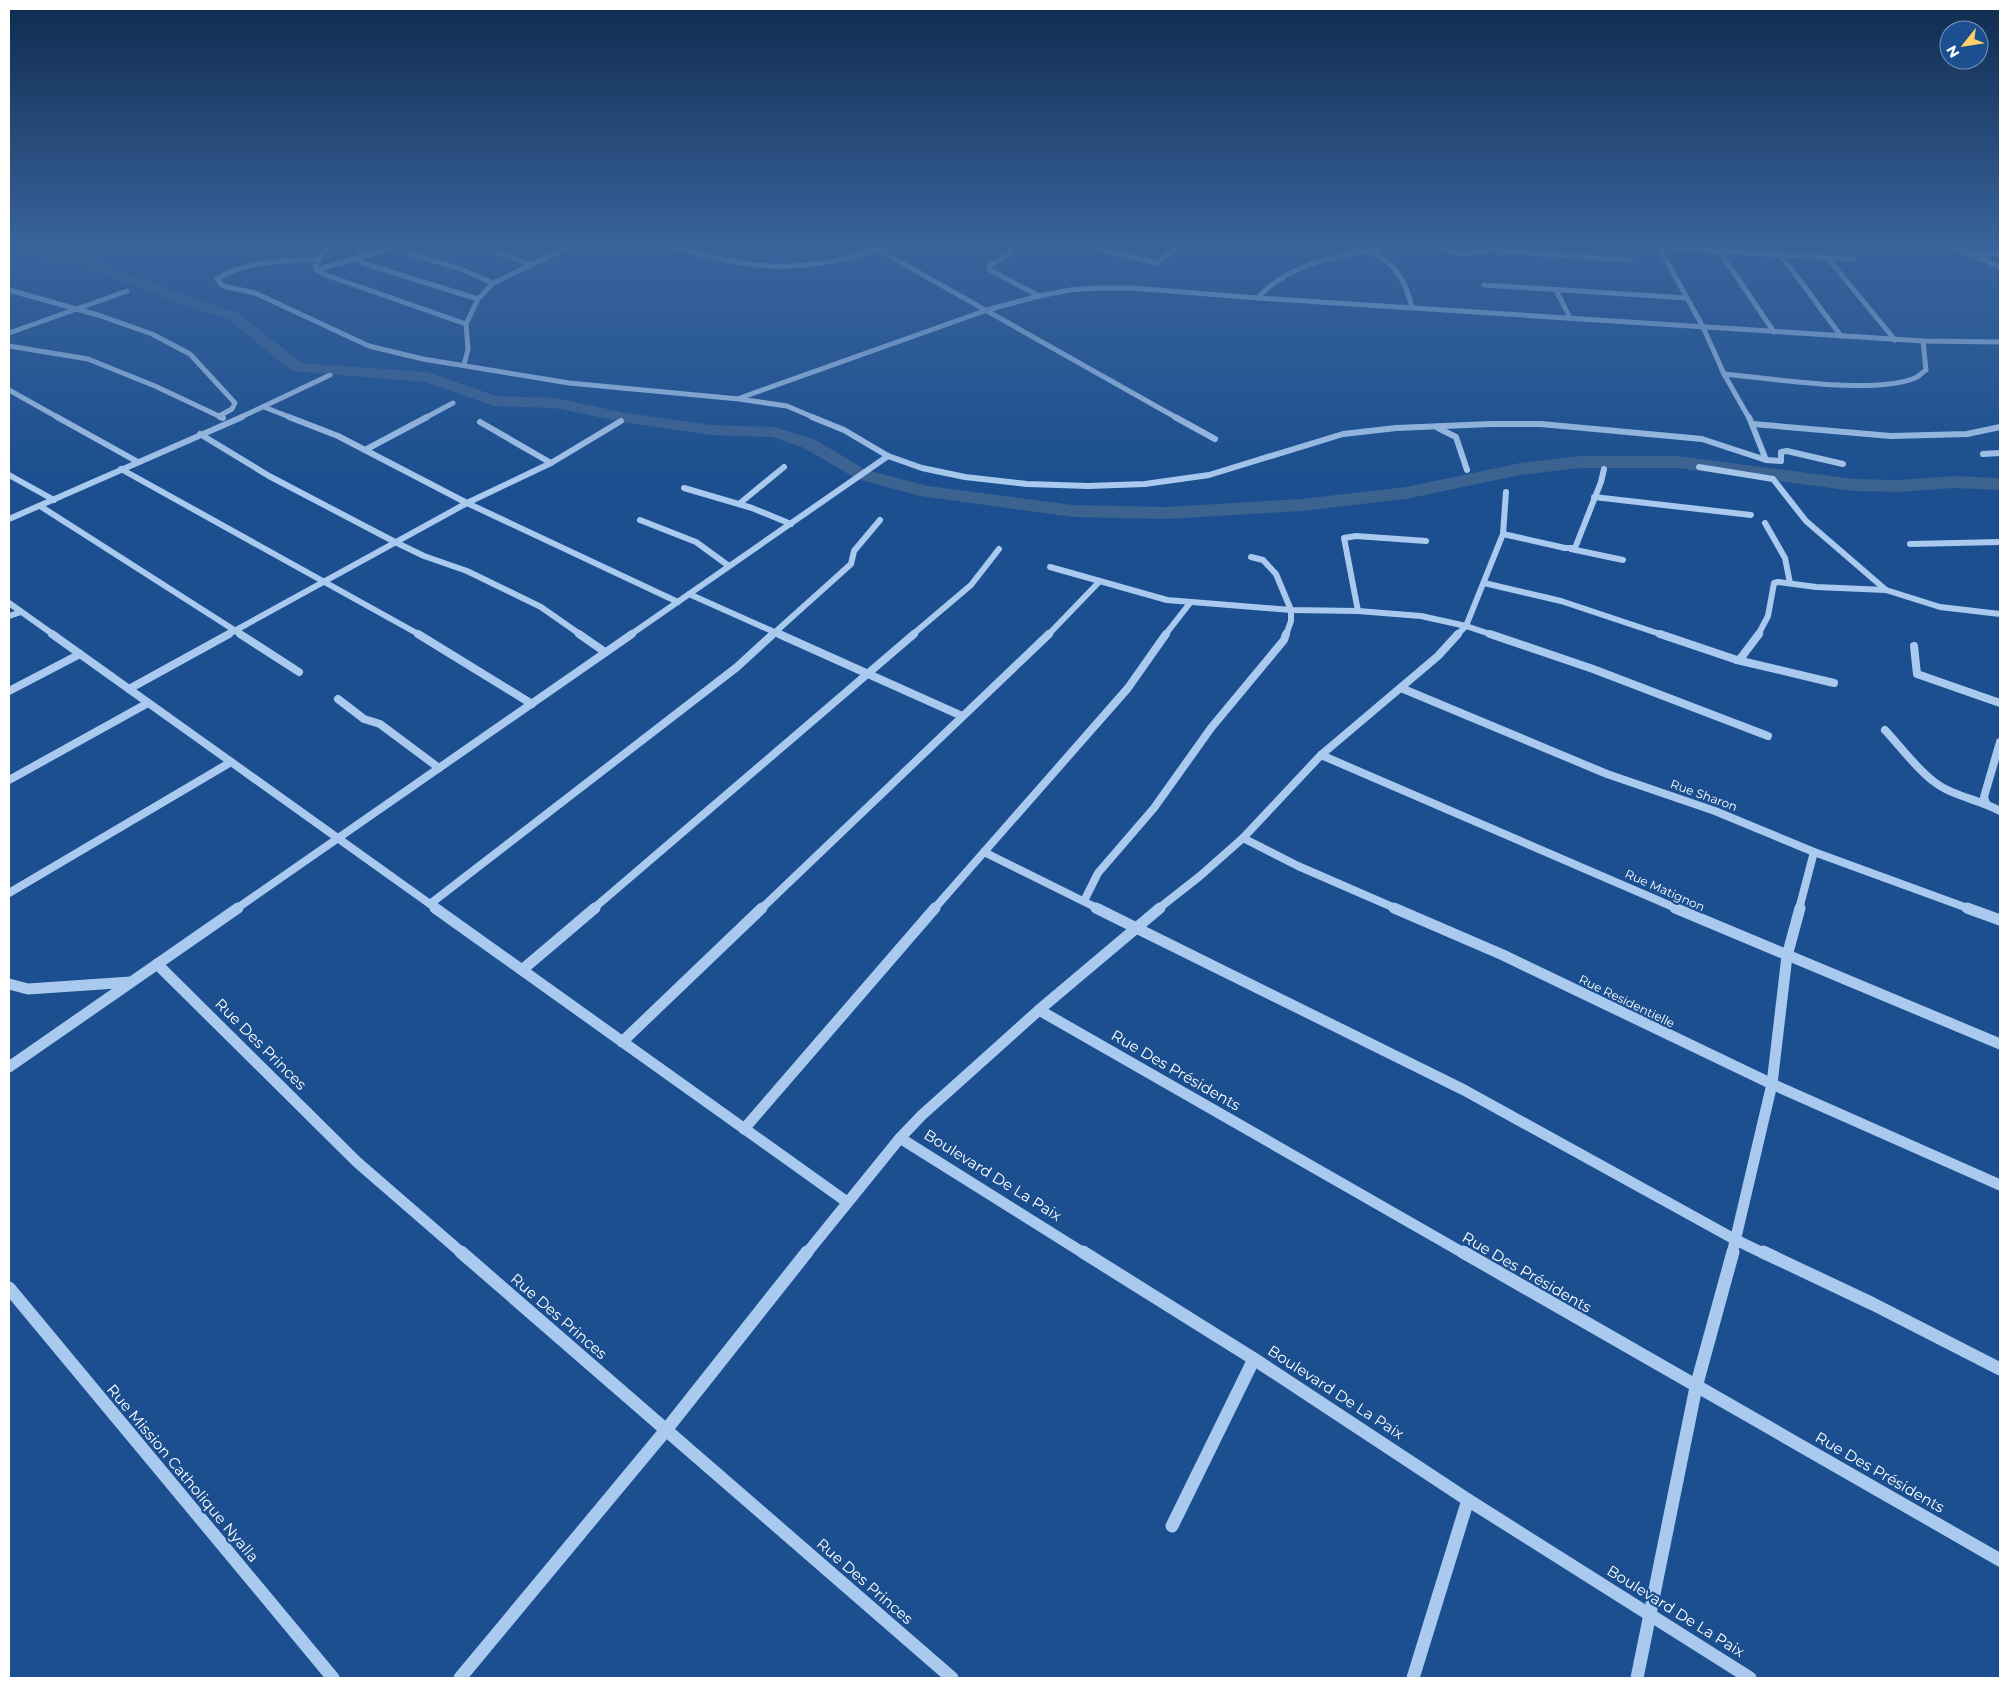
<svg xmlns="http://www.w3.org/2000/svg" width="2009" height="1687" font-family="Montserrat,sans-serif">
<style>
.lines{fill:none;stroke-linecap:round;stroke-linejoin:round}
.river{fill:#3c6290;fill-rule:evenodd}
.minor-far4{stroke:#a9c9ee;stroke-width:5}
.minor-far3{stroke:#a9c9ee;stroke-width:6}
.minor-far2{stroke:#a9c9ee;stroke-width:8}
.minor-far1{stroke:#a9c9ee;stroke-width:11}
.minor{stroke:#a9c9ee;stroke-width:13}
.labels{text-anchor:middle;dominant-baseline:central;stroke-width:4.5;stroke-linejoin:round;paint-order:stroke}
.street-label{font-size:12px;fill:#fff;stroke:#1b4f8f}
.near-street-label{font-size:15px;fill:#fff;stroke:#1b4f8f}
</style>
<rect width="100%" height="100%" fill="#1b4f8f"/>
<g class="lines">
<!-- river -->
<path class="river" d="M27 245H43L51 250 86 258 197 300 238 313 302 363 427 372 496 396 555 398 626 413 711 425 774 427 816 440 866 470 928 486 1073 505 1166 507 1301 499 1406 487 1520 463 1580 456H1677L1854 479 1900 480 1953 476 2000 478V490L1953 488 1900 492 1854 491 1677 468H1580L1520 475 1406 499 1301 511 1166 519 1073 517 920 496 857 479 804 448 772 437 711 435 623 422 555 408 494 406 425 382 292 371 228 319 187 306 77 264 41 256Z"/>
<!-- minor-far4 -->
<g class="minor-far4">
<path d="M328 245 315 267 323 274 466 324"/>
<path d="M364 245 357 258 362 263 478 299"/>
<path d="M401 245 405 251 411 254 461 269 493 283"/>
<path d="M477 245 530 264"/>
<path d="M661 245C697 253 733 264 770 266 812 268 853 258 893 245"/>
<path d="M870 245 1177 418"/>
<path d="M1015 245 1008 255 989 266 990 270 1039 296"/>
<path d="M1081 245 1156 263 1180 245"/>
<path d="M1361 245C1392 262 1403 272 1412 307"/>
<path d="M1431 245C1462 260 1481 252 1512 245"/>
<path d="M1658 245 1703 327 1724 374 1749 418"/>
<path d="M1949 245 2000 267"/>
<path d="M1660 248 1853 259"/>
<path d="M1486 250 1631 260"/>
<path d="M1720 252 1774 332"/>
<path d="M9 253 11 252"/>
<path d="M1781 255 1841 336"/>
<path d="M1978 255 2000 253"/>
<path d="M1827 257 1895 340"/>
<path d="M320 259C286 261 247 260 217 279L223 286 255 293 369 346 423 359 569 383 739 399 787 406 815 418"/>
<path d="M316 270 405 245"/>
<path d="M1484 285 1687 298"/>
<path d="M9 290 98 315 152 334 190 354 235 403 232 409 219 416"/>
<path d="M1556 290 1570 318"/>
<path d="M1258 298C1289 261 1350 254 1395 245"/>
<path d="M9 333 127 291"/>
<path d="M9 346 88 359 155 386 223 418"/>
<path d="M464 365 468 349 466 324 478 299 493 283 573 245"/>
<path d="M1724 374C1769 378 1879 396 1917 377 1920 375 1923 372 1926 370L1923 341"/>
<path d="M9 390 59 418"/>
<path d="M740 398 987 310 1039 296 1070 290 1098 288H1132L1258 298 1923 341 2000 342"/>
<path d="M264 407 292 418"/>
<path d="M239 418 330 375"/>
<path d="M425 418 453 403"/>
</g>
<!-- minor-far3 -->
<g class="minor-far3">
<path d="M57 417 138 462"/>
<path d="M220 417 223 418"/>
<path d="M289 417 338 436 467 503 678 602"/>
<path d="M812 417 844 430 888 456 922 468 965 477 1027 484 1088 486 1145 484 1209 475 1343 434 1396 428 1491 424H1541L1702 439 1766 460 1781 461V452L1787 451 1843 464"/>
<path d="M1175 417 1215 439"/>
<path d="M1749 417 1766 460"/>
<path d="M480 422 551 463"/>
<path d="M1753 424 1891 436 1967 434 2000 427"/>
<path d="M1438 428 1456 437 1467 470"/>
<path d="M200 434 269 476 397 543 424 556 467 571 541 607 581 635"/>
<path d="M365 450 427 417"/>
<path d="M1983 454 2000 453"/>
<path d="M1699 467 1773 479 1806 521 1886 590"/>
<path d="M121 469 420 635"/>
<path d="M9 475 54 500"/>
<path d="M684 488 752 508 791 524"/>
<path d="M1594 497 1751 515"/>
<path d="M739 504 784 467"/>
<path d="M40 506 242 635"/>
<path d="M9 519 242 417"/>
<path d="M640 520 696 542 729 566"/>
<path d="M1765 523 1785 558 1790 583"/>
<path d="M1503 534 1565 548H1575L1601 482 1604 469"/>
<path d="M1910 544 2000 542"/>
<path d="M1571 549 1623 560"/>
<path d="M1251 557 1263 560 1276 574 1291 610V621L1286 635"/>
<path d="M1050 567 1167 600 1291 610 1358 611 1421 616 1466 626 1493 635"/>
<path d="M1484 583 1561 601 1663 635"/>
<path d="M689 594 781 635"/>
<path d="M9 603 54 635"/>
<path d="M1358 611 1344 538 1356 536 1426 541"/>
<path d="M9 616 21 612"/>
<path d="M227 635 467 503 551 463 621 421"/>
<path d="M630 635 888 456"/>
<path d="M772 635 851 564 854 551 880 520"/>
<path d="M912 635 971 585 999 549"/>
<path d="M1048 635 1099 582"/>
<path d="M1165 635 1190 603"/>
<path d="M1457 635 1466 626 1503 534 1506 492"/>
<path d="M1758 635 1768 616 1774 583 1778 582 1816 587 1886 590 1940 607 2000 614"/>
</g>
<!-- minor-far2 -->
<g class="minor-far2">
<path d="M52 634 437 909"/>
<path d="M240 634 299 672"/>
<path d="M418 634 532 704"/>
<path d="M579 634 605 652"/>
<path d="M779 634 962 716"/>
<path d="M1490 634 1593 669 1768 736"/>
<path d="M1660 634 1737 660 1740 659 1759 634"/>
<path d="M1914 646 1917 674 2000 703"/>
<path d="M1737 660 1834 683"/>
<path d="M1401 688 1607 774 1715 811 1814 852 1970 909"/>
<path d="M129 689 229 634"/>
<path d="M9 691 80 654"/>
<path d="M338 699 364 719 380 724 439 768"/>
<path d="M1885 730C1899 745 1917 769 1933 781 1953 797 1979 799 2000 811"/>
<path d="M1321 755 1678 909"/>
<path d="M9 780 148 703"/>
<path d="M1986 803 1984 797 2000 742"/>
<path d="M1243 838 1298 866 1397 909"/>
<path d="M984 852 1099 909"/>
<path d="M9 893 231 762"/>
<path d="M1084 901 1098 873 1154 808 1211 728 1284 640 1286 634"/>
<path d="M430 904 737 667 773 634"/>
<path d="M236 909 632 634"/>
<path d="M593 909 914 634"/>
<path d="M761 909 1049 634"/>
<path d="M934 909 1128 688 1166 634"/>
<path d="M1158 909 1200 876 1243 838 1321 755 1438 656 1458 634"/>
<path d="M1799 909 1814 852"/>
</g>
<!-- minor-far1 -->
<g class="minor-far1">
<path d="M435 908 847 1202"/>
<path d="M1096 908 1464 1090 1736 1240 1765 1254"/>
<path d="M1394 908 1503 955 1772 1084 2000 1185"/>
<path d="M1675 908 2000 1044"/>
<path d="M1967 908 2000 920"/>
<path d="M157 964 357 1162 463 1254"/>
<path d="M522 970 595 908"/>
<path d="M9 984 28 989 131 982"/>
<path d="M1039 1010 1465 1254"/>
<path d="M622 1042 762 908"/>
<path d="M9 1067 238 908"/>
<path d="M744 1129 935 908"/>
<path d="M900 1138 1085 1254"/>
<path d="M806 1254 900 1138 922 1115 1039 1010 1160 908"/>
<path d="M1732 1254 1772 1084 1787 956 1800 908"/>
</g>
<!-- minor -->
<g class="minor">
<path d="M461 1252 952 1678"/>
<path d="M1083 1252 1254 1359 1468 1500 1750 1678"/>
<path d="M1463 1252 2000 1560"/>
<path d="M1763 1252 1873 1304 2000 1369"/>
<path d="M9 1288 333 1678"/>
<path d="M1172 1526 1254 1359"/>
<path d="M460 1678 666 1430 807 1252"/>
<path d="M1413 1678 1468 1500"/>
<path d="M1637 1678 1696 1387 1733 1252"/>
</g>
</g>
<!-- sky -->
<linearGradient id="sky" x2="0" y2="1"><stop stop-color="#0f2b4f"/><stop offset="0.51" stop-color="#39639b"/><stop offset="1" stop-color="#39639b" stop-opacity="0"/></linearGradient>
<rect width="2009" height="481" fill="url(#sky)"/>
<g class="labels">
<!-- street labels -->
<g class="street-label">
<text transform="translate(1704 795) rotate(20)">Rue Sharon</text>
<text transform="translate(1665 890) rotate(24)">Rue Matignon</text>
<text transform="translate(1627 1001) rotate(26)">Rue Residentielle</text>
</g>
<!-- near-street labels -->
<g class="near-street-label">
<text transform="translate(261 1044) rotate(45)">Rue Des Princes</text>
<text transform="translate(1176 1070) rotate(30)">Rue Des Présidents</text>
<text transform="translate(993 1175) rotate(32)">Boulevard De La Paix</text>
<text transform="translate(1527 1272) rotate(30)">Rue Des Présidents</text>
<text transform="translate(559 1316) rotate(41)">Rue Des Princes</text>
<text transform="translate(1336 1392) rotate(33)">Boulevard De La Paix</text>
<text transform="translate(1880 1472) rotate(30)">Rue Des Présidents</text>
<text transform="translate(183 1473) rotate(50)">Rue Mission Catholique Nyalla</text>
<text transform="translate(865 1581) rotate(41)">Rue Des Princes</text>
<text transform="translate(1676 1611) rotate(32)">Boulevard De La Paix</text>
</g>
</g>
<!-- border -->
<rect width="2009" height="1687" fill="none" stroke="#ffffff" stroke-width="20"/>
<!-- north arrow -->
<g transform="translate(1964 45) rotate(240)"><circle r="24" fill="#1b4f8f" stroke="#7695bc"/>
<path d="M0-4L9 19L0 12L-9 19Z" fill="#ffd166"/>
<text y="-8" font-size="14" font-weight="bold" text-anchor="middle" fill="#ffffff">N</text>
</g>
</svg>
